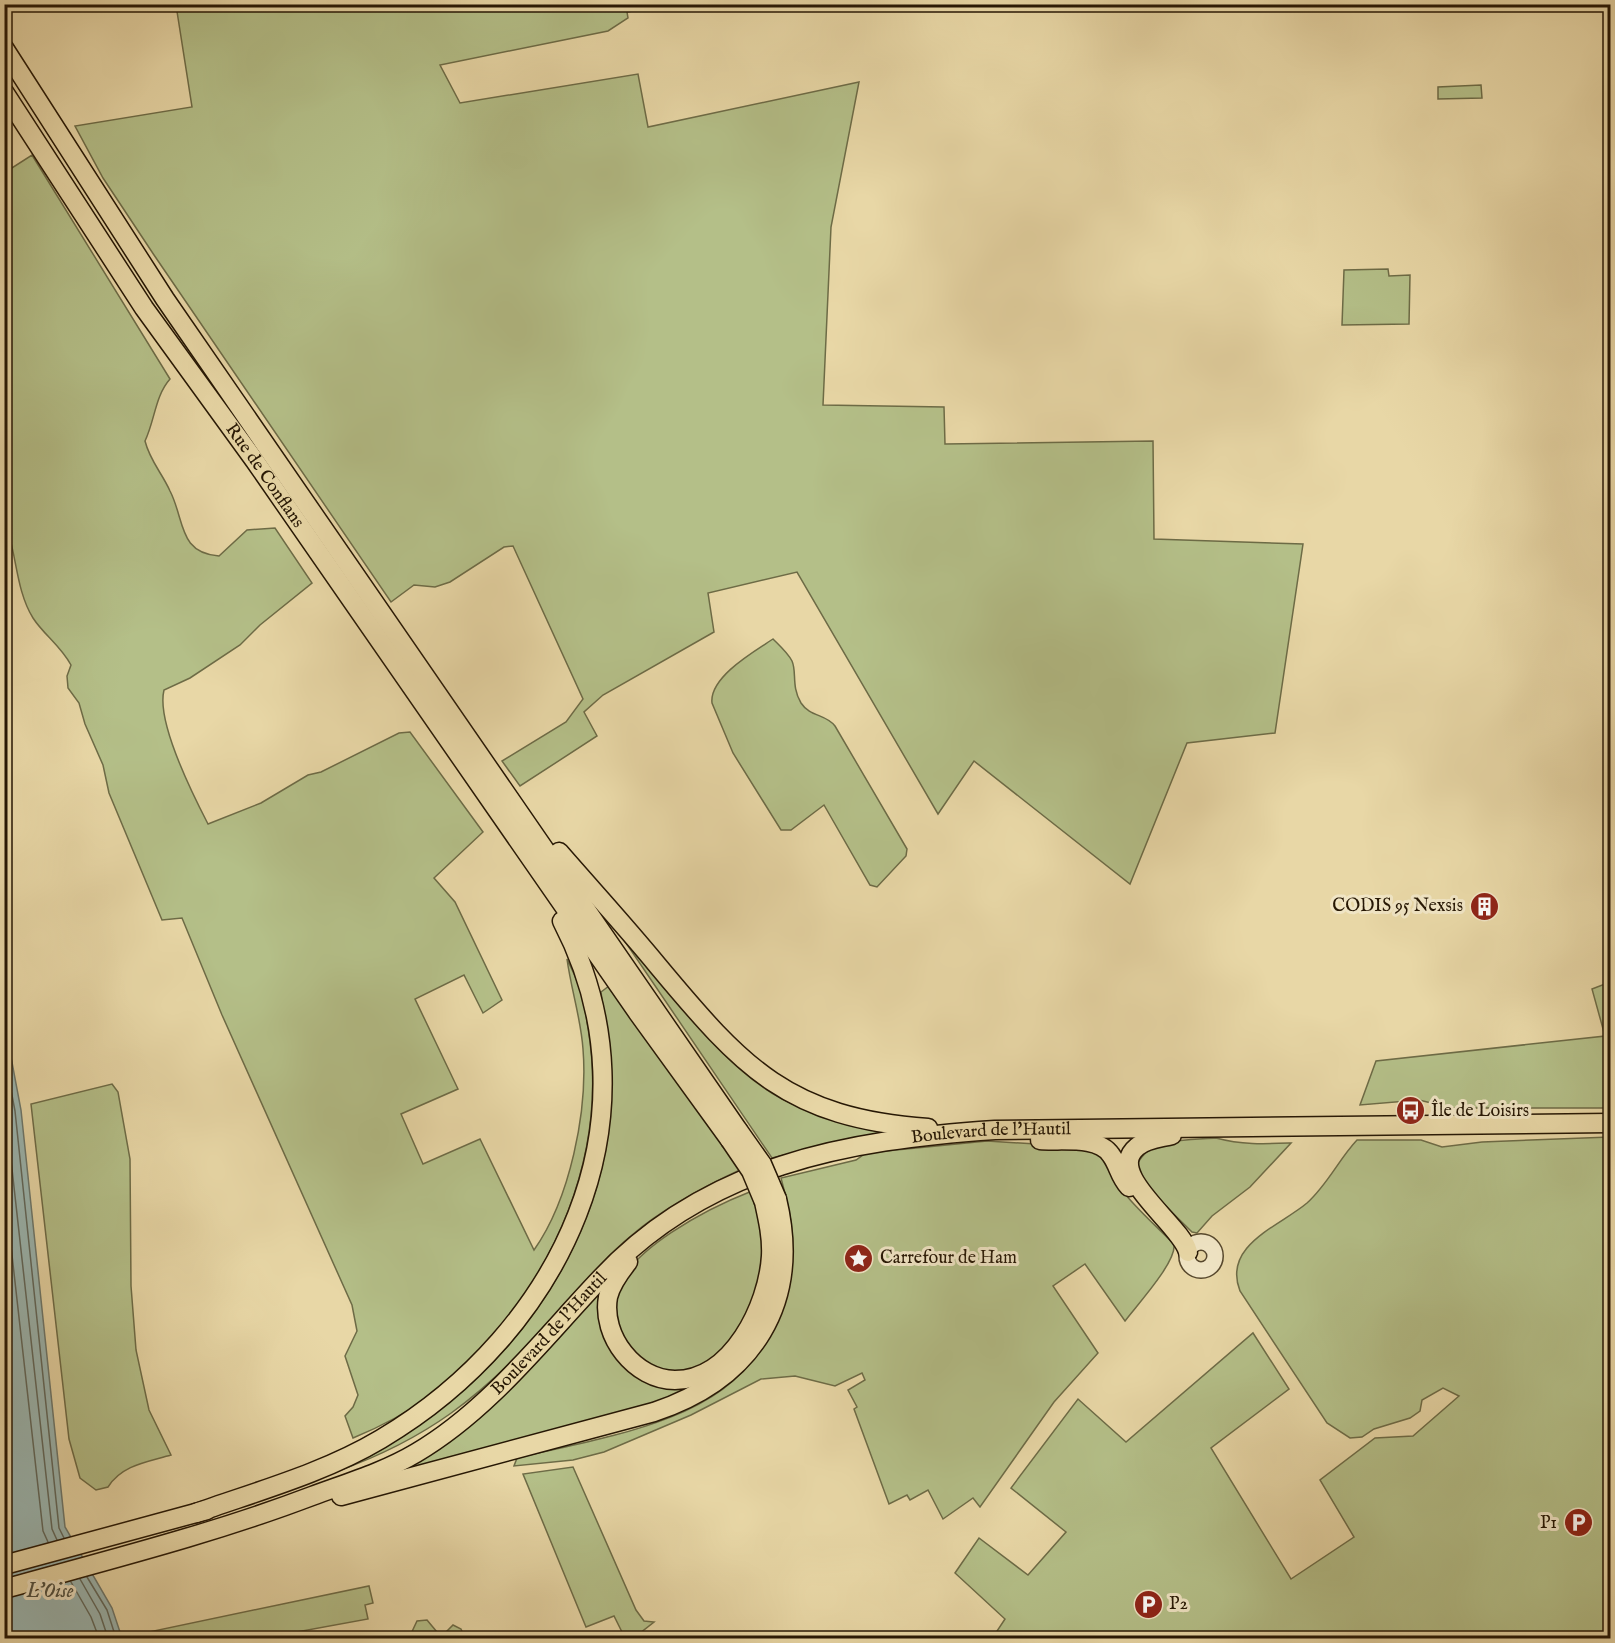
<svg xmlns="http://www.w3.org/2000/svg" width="1615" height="1643" font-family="'IM FELL English',serif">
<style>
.green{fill:#b4bf88;stroke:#6d6b46;stroke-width:1.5}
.water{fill:#9bb7b2;stroke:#6c776c;stroke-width:1.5}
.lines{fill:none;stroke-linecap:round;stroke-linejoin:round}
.shore{stroke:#60675b;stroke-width:1.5}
.minor-casing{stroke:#56472c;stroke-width:18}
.major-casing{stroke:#261704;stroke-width:21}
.minor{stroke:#f0e5c5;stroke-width:15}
.major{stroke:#e8d7a6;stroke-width:18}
.major-bridge-casing{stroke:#261704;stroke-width:21;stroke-linecap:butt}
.major-bridge{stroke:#e8d7a6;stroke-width:18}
.labels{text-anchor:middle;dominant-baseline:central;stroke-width:6;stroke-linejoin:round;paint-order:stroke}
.street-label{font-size:18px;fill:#261704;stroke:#f0e5c5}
.poi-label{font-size:18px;fill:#261704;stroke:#f0e5c5;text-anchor:start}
.water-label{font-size:20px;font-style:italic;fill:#4f4f41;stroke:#f0e5c5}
</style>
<rect width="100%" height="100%" fill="#e8d7a6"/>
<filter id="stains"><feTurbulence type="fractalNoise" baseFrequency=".00333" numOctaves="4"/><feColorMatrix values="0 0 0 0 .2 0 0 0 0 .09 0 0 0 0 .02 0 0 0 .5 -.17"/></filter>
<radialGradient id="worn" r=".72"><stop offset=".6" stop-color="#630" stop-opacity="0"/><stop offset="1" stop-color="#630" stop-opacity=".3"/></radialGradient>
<!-- green -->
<g class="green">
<path d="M176 5H666L627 12 628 18 608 31 440 65 460 103 638 74 648 127 859 82 831 227 823 405 944 407 945 444 1153 441 1154 539 1303 544 1275 733 1187 743 1130 884 974 761 938 814 797 572 708 593 714 632 603 695 584 712 597 736 520 786 502 761 566 722 583 699 513 546 504 547 450 582 435 587 414 585 391 602 154 255 103 178 75 126 192 107Z"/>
<path d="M1481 85 1482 98 1438 99V87Z"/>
<path d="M32 155 170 379C155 396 155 420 145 441 150 461 162 473 170 491 185 520 178 553 219 556L247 530 275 528 312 583 260 625 240 645 190 678 164 690C156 722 193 795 208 824L261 803 308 775 321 772 399 733 410 732 483 832 434 878 455 902 502 1000 483 1013 464 975 415 999 458 1089 401 1114 423 1164 480 1139 534 1250C570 1199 588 1111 583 1049 581 1019 571 989 567 959 572 970 578 981 581 992 585 1004 586 1017 588 1028 609 1153 555 1279 465 1364 455 1374 444 1387 432 1395 408 1412 380 1427 353 1438L345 1416 353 1407 358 1395 345 1356 357 1331 352 1305 222 1015 182 918 162 920 109 793 103 765 85 724 79 703 68 688 67 676 71 665C60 645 44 635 33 618 15 589 17 551 4 520V173Z"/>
<path d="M1388 269 1389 276 1410 275 1409 324 1342 325 1344 270Z"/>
<path d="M773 639C779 645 788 653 792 661 797 672 791 686 801 703 810 717 826 714 835 726L907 849 906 856 877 887 870 885 824 805 791 830H781L733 753 712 703C709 677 755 651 773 639Z"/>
<path d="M626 939C671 993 733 1083 800 1107 829 1118 861 1122 890 1130V1133L844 1141 772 1158 624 940Z"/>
<path d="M1610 982V1108H1452L1419 1100 1360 1105 1376 1061 1605 1036 1592 989Z"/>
<path d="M609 986 742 1169C703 1187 665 1207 632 1235 599 1262 574 1296 545 1327 481 1397 427 1439 338 1471L337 1469C367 1453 399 1438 428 1418 529 1347 604 1229 611 1105 613 1067 606 1029 601 992Z"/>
<path d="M112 1084 118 1092 130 1159 131 1286 136 1350 149 1410 171 1455C147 1462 122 1465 108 1487L96 1490 80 1478 69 1439 31 1104Z"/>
<path d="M1610 1137V1638H1006L997 1631 1005 1619 955 1573 979 1538 1028 1575 1066 1532 1011 1488 1078 1399 1126 1442 1253 1333 1289 1389 1211 1448 1291 1579 1354 1537 1320 1480 1375 1438 1413 1436 1459 1396 1443 1388 1422 1400 1420 1411 1410 1418 1374 1429 1362 1437 1350 1438 1327 1423 1240 1291C1222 1245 1280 1226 1307 1203 1328 1184 1339 1159 1357 1140H1421L1442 1147 1482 1142Z"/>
<path d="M1216 1138C1242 1145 1264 1144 1291 1143L1250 1187 1212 1216 1197 1233 1192 1232 1141 1182 1138 1163C1151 1137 1190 1140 1216 1138Z"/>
<path d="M987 1141 1084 1147C1115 1160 1106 1173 1125 1194 1140 1212 1158 1228 1174 1244 1177 1262 1136 1306 1125 1321L1085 1264 1053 1286 1098 1353 1054 1402 980 1507 973 1498 943 1519 928 1490 910 1500 907 1495 889 1504 854 1409 857 1407 848 1390 865 1380 862 1373 835 1386 795 1376 761 1379 691 1415 604 1452 573 1460 514 1466 517 1458C593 1439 713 1424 757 1353 765 1339 769 1321 774 1306 780 1292 787 1278 790 1263 797 1237 788 1204 781 1178L856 1160 866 1153Z"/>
<path d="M752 1191C768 1237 766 1265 749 1310 735 1344 698 1382 659 1369 653 1367 646 1366 642 1362 637 1357 632 1350 628 1344 619 1332 611 1313 615 1297 624 1250 711 1207 752 1191Z"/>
<path d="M595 1296 602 1298 619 1358 702 1380 677 1398 392 1476Z"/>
<path d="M573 1467 636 1610 644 1621 654 1622 640 1633 625 1638 614 1616 586 1627 523 1474Z"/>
<path d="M369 1586 373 1603 365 1605 368 1619 264 1638H144V1633Z"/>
<path d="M427 1620 437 1632 445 1633 453 1625 461 1629 464 1636 462 1638H409L417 1621Z"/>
</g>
<!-- water -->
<path class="water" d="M4 1020 21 1110 65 1527 112 1608 122 1638H5Z"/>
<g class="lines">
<!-- shore -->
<g class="shore">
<path d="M4 1054 15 1111 59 1528 64 1538"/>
<path d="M4 1097 52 1529 57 1540"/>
<path d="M4 1184 43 1531 48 1542"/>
<path d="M87 1577 107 1610 116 1638"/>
<path d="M80 1579 100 1614 108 1638"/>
<path d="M71 1582 91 1617 99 1638"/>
</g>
<defs>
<circle id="minor" cx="1201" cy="1256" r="14"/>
<g id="major">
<path d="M4 48 165 299 738 1130"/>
<path id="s1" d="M4 92 144 308 255 461 638 1013 730 1140"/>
<path d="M559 852C592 890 626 927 658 966 743 1068 788 1118 928 1128"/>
<path d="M1172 1135C1161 1138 1146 1139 1137 1147 1104 1174 1182 1225 1188 1252"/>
<path d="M1040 1140C1060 1142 1098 1135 1111 1155 1119 1166 1119 1176 1129 1187"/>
<path d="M628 1262C620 1272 611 1284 608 1297 601 1336 635 1380 675 1380 732 1380 768 1306 771 1256 772 1238 768 1220 764 1202"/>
<path d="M341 1496 654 1412C753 1379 802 1303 777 1199"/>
<path d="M196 1513C258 1491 324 1473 381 1439 560 1333 665 1119 562 921"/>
<path d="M4 1565 207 1510"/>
<path id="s2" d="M4 1589C108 1560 212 1534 312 1496 347 1483 384 1472 416 1453 489 1410 543 1339 600 1279 706 1165 847 1140 995 1130L1610 1123"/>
</g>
</defs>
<!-- minor casing -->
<use href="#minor" class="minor-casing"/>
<!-- major casing -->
<use href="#major" class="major-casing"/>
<!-- minor -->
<use href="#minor" class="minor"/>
<!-- major -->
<use href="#major" class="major"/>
<defs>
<g id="major-bridge">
<path d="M738 1130 762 1164 777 1199"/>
<path d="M730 1140 751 1171 764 1202"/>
</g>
</defs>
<!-- major-bridge casing -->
<use href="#major-bridge" class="major-bridge-casing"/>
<!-- major-bridge -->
<use href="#major-bridge" class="major-bridge"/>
</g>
<!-- icons -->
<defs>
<symbol id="building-disc" viewBox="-11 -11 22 22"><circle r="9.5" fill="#8f2418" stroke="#f0e5c5"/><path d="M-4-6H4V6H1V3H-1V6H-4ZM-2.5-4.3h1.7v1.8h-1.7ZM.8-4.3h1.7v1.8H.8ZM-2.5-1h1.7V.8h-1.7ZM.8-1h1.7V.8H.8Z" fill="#fff"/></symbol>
<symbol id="bus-disc" viewBox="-11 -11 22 22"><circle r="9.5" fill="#8f2418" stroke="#f0e5c5"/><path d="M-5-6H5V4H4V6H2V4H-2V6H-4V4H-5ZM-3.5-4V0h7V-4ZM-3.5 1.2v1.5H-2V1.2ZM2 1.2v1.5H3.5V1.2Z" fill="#fff"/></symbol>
<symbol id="sight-disc" viewBox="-11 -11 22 22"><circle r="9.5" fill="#8f2418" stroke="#f0e5c5"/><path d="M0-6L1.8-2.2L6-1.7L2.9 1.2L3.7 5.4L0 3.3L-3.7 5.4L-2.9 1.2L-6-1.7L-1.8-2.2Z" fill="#fff"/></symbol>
<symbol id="parking-disc" viewBox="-11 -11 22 22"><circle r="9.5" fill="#8f2418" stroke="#f0e5c5"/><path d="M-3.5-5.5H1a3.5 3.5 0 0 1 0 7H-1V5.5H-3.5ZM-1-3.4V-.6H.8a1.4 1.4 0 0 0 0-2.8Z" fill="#fff"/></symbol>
</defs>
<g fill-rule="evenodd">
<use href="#building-disc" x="1468" y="890" width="33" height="33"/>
<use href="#bus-disc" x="1394" y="1094" width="33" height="33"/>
<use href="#sight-disc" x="842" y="1242" width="33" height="33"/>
<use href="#parking-disc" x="1562" y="1506" width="33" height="33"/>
<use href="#parking-disc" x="1132" y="1588" width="33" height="33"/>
</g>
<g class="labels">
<!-- street labels -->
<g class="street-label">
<text stroke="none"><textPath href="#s1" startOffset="464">Rue de Conflans</textPath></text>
<text stroke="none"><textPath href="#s2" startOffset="1118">Boulevard de l'Hautil</textPath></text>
<text stroke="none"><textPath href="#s2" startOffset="614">Boulevard de l'Hautil</textPath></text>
</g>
<!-- poi labels -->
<g class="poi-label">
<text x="1463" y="906" text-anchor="end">CODIS 95 Nexsis</text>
<text x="1431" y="1111">Île de Loisirs</text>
<text x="880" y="1258">Carrefour de Ham</text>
<text x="1557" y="1523" text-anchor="end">P1</text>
<text x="1169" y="1604">P2</text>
</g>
<!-- water labels -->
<g class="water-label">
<text x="50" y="1591">L’Oise</text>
</g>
</g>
<!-- margin -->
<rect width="1615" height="1643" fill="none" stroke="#e8d7a6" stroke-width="24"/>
<rect x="6" y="6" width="1603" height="1631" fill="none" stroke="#261704" stroke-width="3"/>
<rect x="12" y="12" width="1591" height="1619" fill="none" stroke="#261704" stroke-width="1.5"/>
<rect width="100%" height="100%" filter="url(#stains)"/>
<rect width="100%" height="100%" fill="url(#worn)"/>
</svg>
